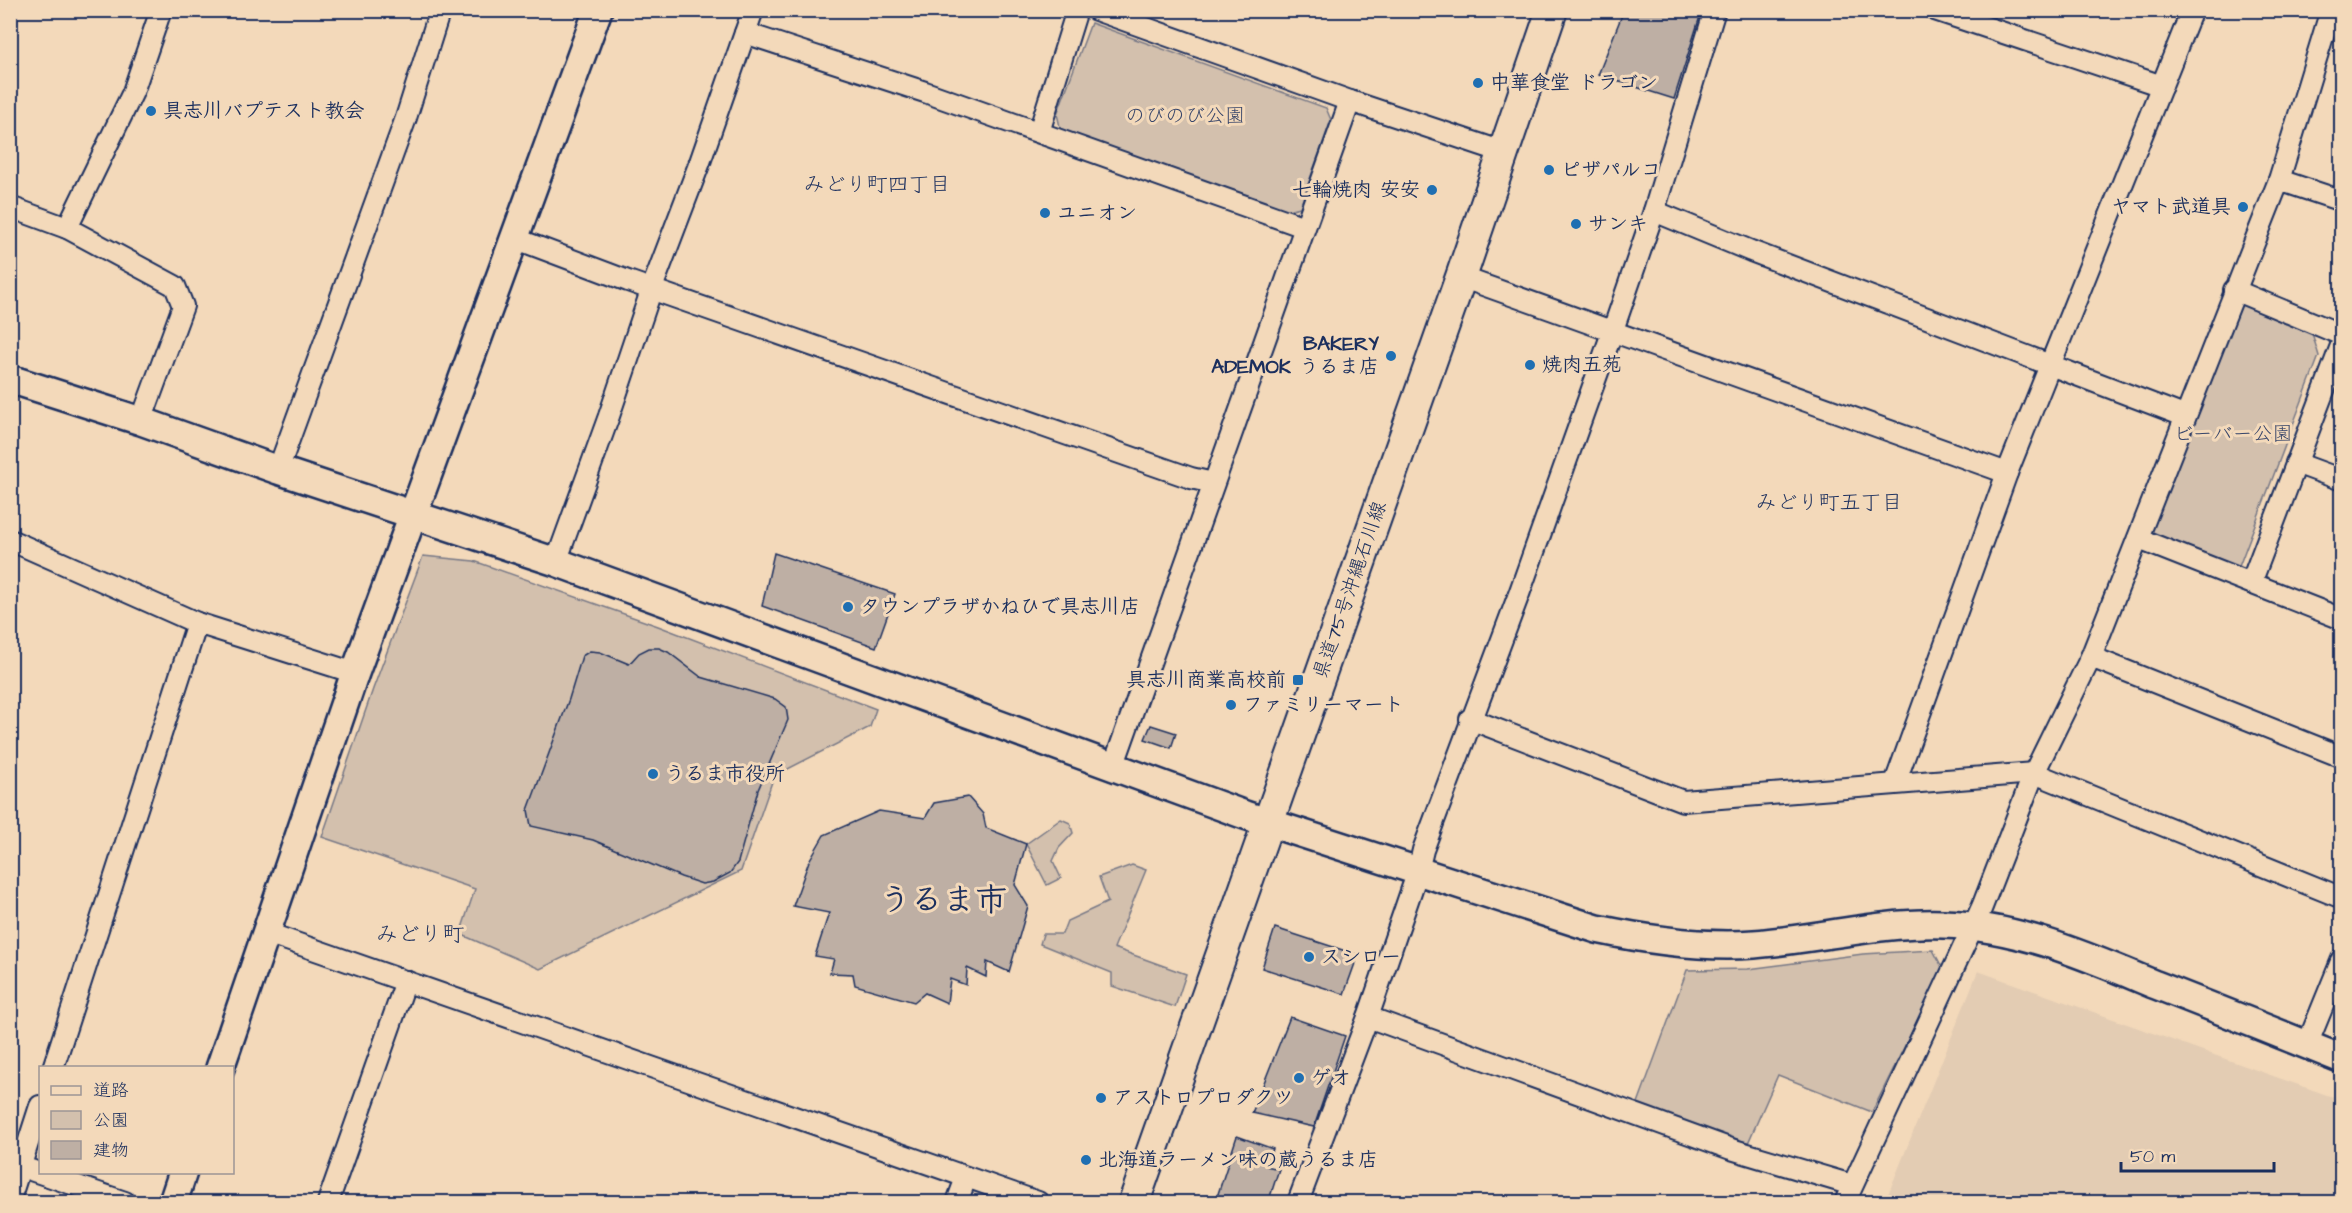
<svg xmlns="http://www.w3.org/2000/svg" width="2352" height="1213" font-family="'Architects Daughter','Klee One',sans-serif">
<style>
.built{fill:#e3ccb3}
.green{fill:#d3c0ad;stroke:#777886;stroke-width:1.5}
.building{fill:#beafa4;stroke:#1b2f5e;stroke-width:1.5}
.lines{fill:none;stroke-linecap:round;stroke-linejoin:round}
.street-casing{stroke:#1b2f5e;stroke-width:24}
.secondary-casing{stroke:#1b2f5e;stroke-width:32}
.primary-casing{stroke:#1b2f5e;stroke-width:34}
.street{stroke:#f3d9ba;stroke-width:20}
.secondary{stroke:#f3d9ba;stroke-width:27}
.primary{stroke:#f3d9ba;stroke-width:30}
.poi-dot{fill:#1f6fb2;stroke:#f3d9ba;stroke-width:2}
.labels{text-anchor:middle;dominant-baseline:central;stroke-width:6;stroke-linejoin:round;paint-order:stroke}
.poi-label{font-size:20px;font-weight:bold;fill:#1b2f5e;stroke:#f3d9ba;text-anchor:start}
.park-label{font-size:20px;fill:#37456a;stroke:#f3d9ba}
.street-label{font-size:20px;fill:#1b2f5e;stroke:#f3d9ba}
.neighbourhood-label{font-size:21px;fill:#1b2f5e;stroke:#f3d9ba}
.quarter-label{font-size:22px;fill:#1b2f5e;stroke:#f3d9ba}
.town-label{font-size:32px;font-weight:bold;fill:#1b2f5e;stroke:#f3d9ba}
</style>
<rect width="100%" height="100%" fill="#f3d9ba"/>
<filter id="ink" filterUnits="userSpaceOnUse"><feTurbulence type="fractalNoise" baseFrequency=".0167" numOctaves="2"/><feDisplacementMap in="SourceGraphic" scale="12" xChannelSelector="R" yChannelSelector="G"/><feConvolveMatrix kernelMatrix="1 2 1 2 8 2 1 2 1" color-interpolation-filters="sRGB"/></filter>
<g filter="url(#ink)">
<!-- built -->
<path class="built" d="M1978 971 2341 1100V1202H1885Z"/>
<!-- green -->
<g class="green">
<path d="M1091 23 1326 108 1331 120 1300 207 1284 211 1061 131 1057 114Z"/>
<path d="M2230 300 2312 333 2319 356 2235 577 2139 539Z"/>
<path d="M423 556 474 561 658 626 876 709 870 727 774 776 741 871 540 969 460 934 475 889 322 837 373 689Z"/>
<path d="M1061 819 1070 823 1073 833 1059 848 1053 861 1061 878 1047 885 1026 844Z"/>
<path d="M1132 865 1146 870 1114 948 1186 974 1175 1007 1112 986V973L1040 944 1043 934H1062L1067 921 1108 902 1099 877Z"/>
<path d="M1933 950 1943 969 1872 1112 1778 1075 1748 1143 1638 1103 1687 970 1748 969 1863 954Z"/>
</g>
<!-- building -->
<g class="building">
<path d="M1624 10H1702L1674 99 1598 75Z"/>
<path d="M774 553 895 594 876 647 762 606Z"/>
<path d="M649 648H659L668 652 701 677 775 699 786 707 788 720 758 790 738 862 730 873 713 882 702 884 681 877 593 840 531 826 528 810 569 699 582 656 590 651 600 652 629 664 639 653Z"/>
<path d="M1151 725 1176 733 1171 748 1145 739Z"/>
<path d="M968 797 983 814 986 828 1026 844 1015 885 1028 906 1009 972 987 962 986 977 967 968 966 985 950 979 947 1003 925 993 914 1002 855 985 853 974 830 973 834 959 815 956 829 913 793 906 809 861 824 835 879 811 925 818 934 803Z"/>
<path d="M1275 928 1358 955 1344 994 1262 968Z"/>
<path d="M1290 1017 1345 1036 1314 1127 1252 1113Z"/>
<path d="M1237 1136 1273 1149 1266 1166 1279 1169 1268 1203H1215Z"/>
</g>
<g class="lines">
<defs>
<g id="street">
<path d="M1096 10 1350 101 1503 152"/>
<path d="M1935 10 2162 86"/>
<path d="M745 33 925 92 1304 227"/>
<path d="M1039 132 1077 10"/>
<path d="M2279 180 2342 201"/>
<path d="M10 207 67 228 175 286 183 306 141 421"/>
<path d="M1654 211 1751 251 2184 416"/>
<path d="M67 228 133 92 161 10"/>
<path d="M514 238 628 281 1191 478 1213 483"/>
<path d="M1461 277 2007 473"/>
<path d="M2234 290 2342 335"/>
<path d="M2296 463 2342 480"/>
<path d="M278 470 406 118 440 10"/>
<path d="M2139 539 2342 619"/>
<path d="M10 540 197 623 355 673"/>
<path d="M556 562 609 416 652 288 700 162 753 10"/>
<path d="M2251 583 2342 343"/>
<path d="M2091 657 2342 757"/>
<path d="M1470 719 1683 801 2034 773 2342 898"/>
<path d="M1113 767 1350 101"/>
<path d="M1895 783 2007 473 2192 10"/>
<path d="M267 933 1038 1202"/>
<path d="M1368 1017 1731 1149 1852 1185"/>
<path d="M2307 1045 2342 959"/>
<path d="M53 1068 197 623"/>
<path d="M10 1163 125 1202"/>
<path d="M10 1199 40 1106"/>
<path d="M328 1202 406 981"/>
<path d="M957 1202 966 1178"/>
<path d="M1298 1202 1368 1017 1418 871 1423 850 1519 594 1613 330 1654 211 1715 10"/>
<path d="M1845 1202 1982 907 2034 773 2091 657 2279 180 2331 10"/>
</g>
<g id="secondary">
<path d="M10 379 141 421 278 470 556 562 1245 815 1597 929C1648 940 1701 948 1754 944 1818 939 1879 922 1943 924 2019 926 2088 957 2156 985 2218 1009 2280 1034 2342 1059"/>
<path d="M220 1068 355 673 598 10"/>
<path d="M173 1202 183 1172"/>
</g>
<path id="primary" d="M1134 1202 1461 277 1552 10"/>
</defs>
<!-- street casing -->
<use href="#street" class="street-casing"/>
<!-- secondary casing -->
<use href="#secondary" class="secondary-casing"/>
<!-- primary casing -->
<use href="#primary" class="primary-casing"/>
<!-- street -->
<use href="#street" class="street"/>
<!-- secondary -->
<use href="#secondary" class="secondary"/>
<!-- primary -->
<use href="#primary" class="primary"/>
</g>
</g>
<!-- markers -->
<g class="poi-dot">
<circle cx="1478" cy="83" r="6"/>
<circle cx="151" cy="111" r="6"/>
<circle cx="1549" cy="170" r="6"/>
<circle cx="1432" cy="190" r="6"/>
<circle cx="2243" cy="207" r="6"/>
<circle cx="1045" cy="213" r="6"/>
<circle cx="1576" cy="224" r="6"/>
<circle cx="1391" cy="356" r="6"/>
<circle cx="1530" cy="365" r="6"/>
<circle cx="848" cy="607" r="6"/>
<rect x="1292" y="674" width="12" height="12" rx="3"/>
<circle cx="1231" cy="705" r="6"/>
<circle cx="653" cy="774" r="6"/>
<circle cx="1309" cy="957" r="6"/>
<circle cx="1299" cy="1078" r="6"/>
<circle cx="1101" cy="1098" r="6"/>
<circle cx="1086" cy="1160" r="6"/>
</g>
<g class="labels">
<!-- poi labels -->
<g class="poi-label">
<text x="1490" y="83">中華食堂 ドラゴン</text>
<text x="163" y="111">具志川バプテスト教会</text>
<text x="1561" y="170">ピザパルコ</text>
<text x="1420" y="190" text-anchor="end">七輪焼肉 安安</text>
<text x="2231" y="207" text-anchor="end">ヤマト武道具</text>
<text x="1057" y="213">ユニオン</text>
<text x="1588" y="224">サンキ</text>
<text x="1379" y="344" text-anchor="end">BAKERY<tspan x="1379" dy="23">ADEMOK うるま店</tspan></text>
<text x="1542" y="365">焼肉五苑</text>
<text x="860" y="607">タウンプラザかねひで具志川店</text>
<text x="1286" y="680" text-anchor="end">具志川商業高校前</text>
<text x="1243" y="705">ファミリーマート</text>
<text x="665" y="774">うるま市役所</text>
<text x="1321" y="957">スシロー</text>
<text x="1311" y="1078">ゲオ</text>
<text x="1113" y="1098">アストロプロダクツ</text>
<text x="1098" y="1160">北海道ラーメン味の蔵うるま店</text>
</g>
<!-- park labels -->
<g class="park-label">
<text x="1185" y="116">のびのび公園</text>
<text x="2233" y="434">ビーバー公園</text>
</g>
<!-- street labels -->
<g class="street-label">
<text transform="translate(1350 590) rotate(-71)">県道75号沖縄石川線</text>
</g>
<!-- neighbourhood labels -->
<g class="neighbourhood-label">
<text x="877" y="184">みどり町四丁目</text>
<text x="1829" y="502">みどり町五丁目</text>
</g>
<!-- quarter labels -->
<g class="quarter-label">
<text x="420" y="934">みどり町</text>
</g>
<!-- town labels -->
<g class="town-label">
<text x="943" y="900">うるま市</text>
</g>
</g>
<!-- margin -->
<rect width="2352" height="1213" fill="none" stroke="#f3d9ba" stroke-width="36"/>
<rect x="18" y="18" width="2316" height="1177" fill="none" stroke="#1b2f5e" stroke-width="2" filter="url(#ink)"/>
<!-- legend -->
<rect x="39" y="1066" width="195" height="108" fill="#f3d9ba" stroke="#9d9595" stroke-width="1.5"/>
<rect x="51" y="1086" width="30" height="9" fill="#f3d9ba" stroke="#9d9595" stroke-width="1.5"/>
<text x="93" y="1096" font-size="18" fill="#1b2f5e">道路</text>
<rect x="51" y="1111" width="30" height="18" fill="#d3c0ad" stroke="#9d9595" stroke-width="1.5"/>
<text x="93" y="1126" font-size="18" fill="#1b2f5e">公園</text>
<rect x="51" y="1141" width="30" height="18" fill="#beafa4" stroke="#9d9595" stroke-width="1.5"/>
<text x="93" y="1156" font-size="18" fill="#1b2f5e">建物</text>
<!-- scale -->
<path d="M2121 1162v9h153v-9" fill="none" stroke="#1b2f5e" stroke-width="3"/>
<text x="2130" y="1162" font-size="18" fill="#1b2f5e" stroke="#f3d9ba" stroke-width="4.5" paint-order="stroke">50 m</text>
</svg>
